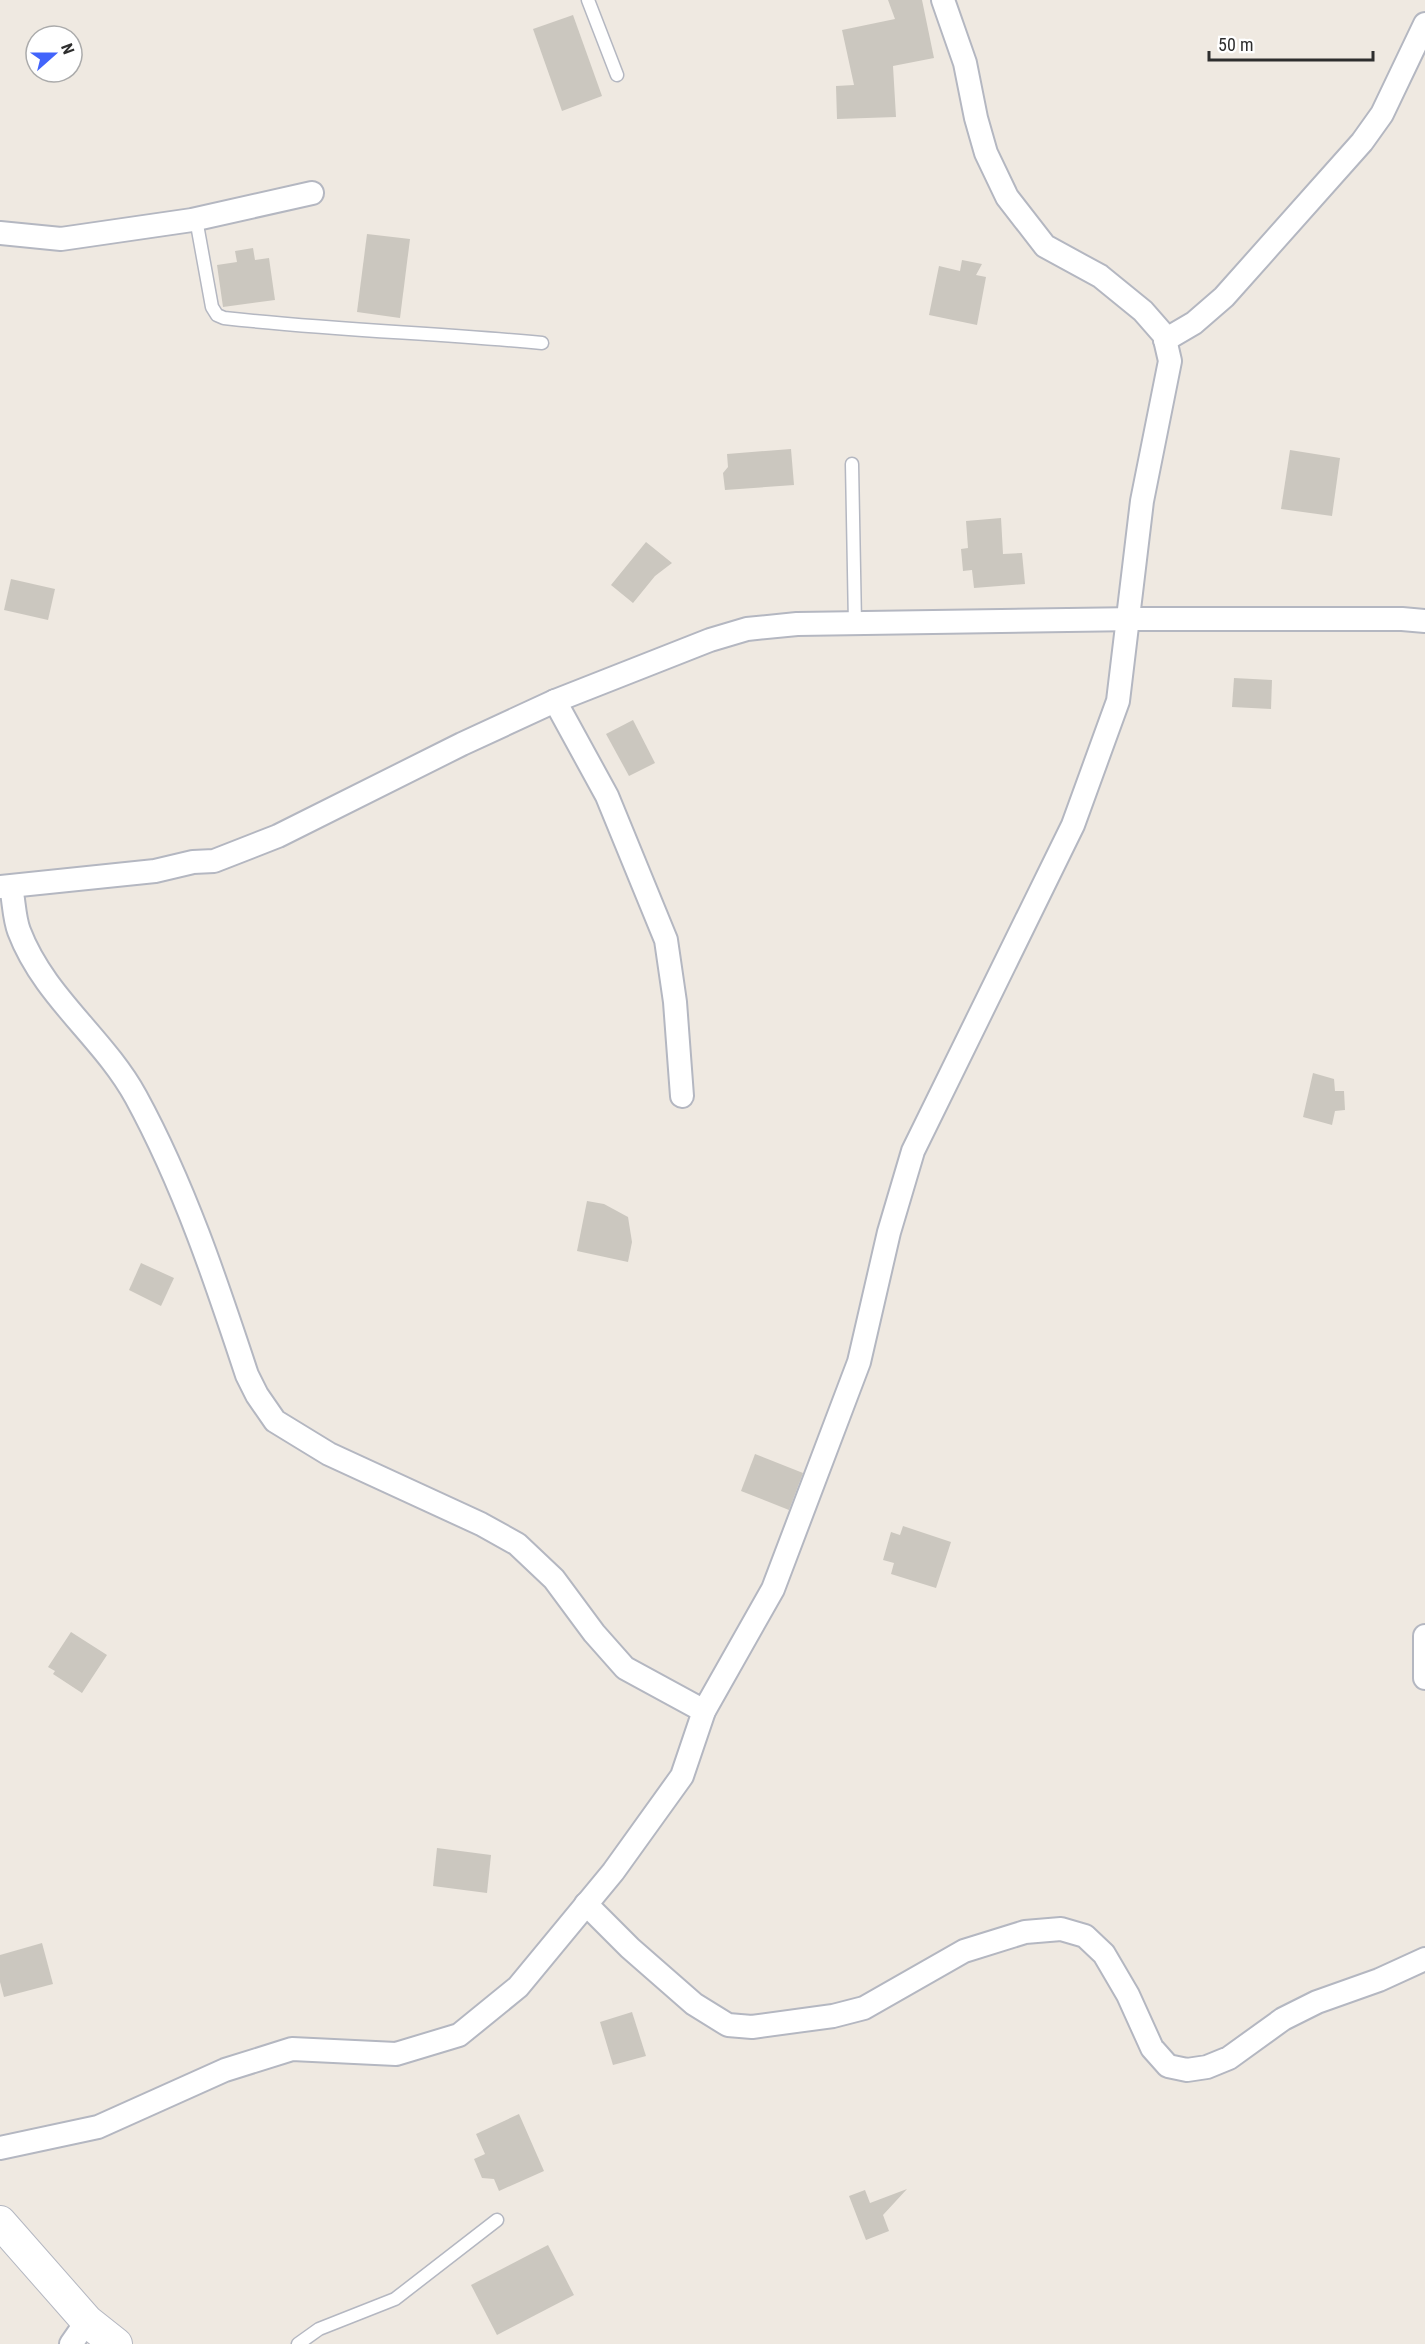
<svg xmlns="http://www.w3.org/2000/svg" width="1425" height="2344" font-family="'Roboto Condensed',sans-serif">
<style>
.building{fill:#cbc7bf}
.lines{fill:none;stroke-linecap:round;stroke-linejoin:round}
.lane-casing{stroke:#b4b7c1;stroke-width:15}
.street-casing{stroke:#b4b7c1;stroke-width:26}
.secondary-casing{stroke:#b4b7c1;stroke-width:34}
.lane{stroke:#fff;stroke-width:12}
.street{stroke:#fff;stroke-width:22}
.secondary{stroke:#fff;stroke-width:32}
</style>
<rect width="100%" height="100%" fill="#efe9e1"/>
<!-- building -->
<g class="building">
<path d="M888 0H922L934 58 893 66 896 117 837 119 836 86 854 85 842 30 895 19Z"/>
<path d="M573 15 602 96 562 111 533 29Z"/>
<path d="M367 234 410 239 400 318 357 312Z"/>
<path d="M253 248 255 260 269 258 275 300 223 307 217 265 237 262 235 251Z"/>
<path d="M962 260 982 264 976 275 986 277 977 325 929 315 939 266 960 271Z"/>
<path d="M791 449 794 485 725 490 723 473 728 467 727 454Z"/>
<path d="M1290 450 1340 458 1332 516 1281 509Z"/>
<path d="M1001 518 1003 554 1022 553 1025 584 974 588 972 570 963 571 961 549 968 548 966 521Z"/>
<path d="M646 542 672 563 655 576 633 603 611 585Z"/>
<path d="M11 579 55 589 48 620 4 610Z"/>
<path d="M1234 678 1272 680 1271 709 1232 707Z"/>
<path d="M633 720 655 763 629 776 606 734Z"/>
<path d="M1313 1073 1334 1079 1335 1091H1344L1345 1110 1335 1111 1332 1125 1303 1117Z"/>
<path d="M587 1201 604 1204 628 1217 632 1242 628 1262 577 1251Z"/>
<path d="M141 1263 174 1278 161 1306 129 1290Z"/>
<path d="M755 1454 803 1473 789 1510 741 1491Z"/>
<path d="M903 1526 951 1542 936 1588 891 1574 894 1563 883 1560 891 1532 900 1535Z"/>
<path d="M71 1632 107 1655 82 1693 53 1674 55 1671 48 1667Z"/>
<path d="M437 1848 491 1855 487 1893 433 1886Z"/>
<path d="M42 1943 53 1984 4 1997 0 1982V1955Z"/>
<path d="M632 2012 646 2056 613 2065 600 2022Z"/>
<path d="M519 2114 544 2171 499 2191 494 2179 482 2178 474 2159 485 2154 476 2134Z"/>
<path d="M907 2189 883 2215 889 2231 866 2240 849 2196 865 2190 870 2203Z"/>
<path d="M548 2245 574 2295 497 2335 471 2285Z"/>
</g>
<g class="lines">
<defs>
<g id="lane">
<path d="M588 0 617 75"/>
<path d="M196 219 212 307 217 315 224 318C330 330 436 333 542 343"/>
<path d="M852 464 855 624"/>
<path d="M298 2344 319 2329 395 2299 497 2220"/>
</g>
<g id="street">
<path d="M0 233 61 239 192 220 312 193"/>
<path d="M1165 340 1194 323 1224 297 1362 142 1382 114 1425 24"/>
<path d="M555 701 607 796 666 940 675 1002 682 1096"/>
<path d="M0 887 155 871 193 862 214 861 278 836 462 744 555 701 710 640 747 629 797 624 1137 619H1402L1425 621"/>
<path d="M11 887C14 901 14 918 19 931 44 997 103 1037 136 1097 184 1185 216 1281 247 1375L257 1395 275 1421 329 1454 481 1524 517 1544 554 1579 594 1633 625 1668 704 1711"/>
<path d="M1425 1636V1678"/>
<path d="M586 1904 630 1948 694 2004 728 2025 752 2027 833 2016 864 2008 964 1951 1025 1932 1061 1929 1085 1936 1104 1954 1128 1995 1152 2048 1168 2066 1187 2070 1207 2067 1229 2058 1283 2019 1317 2002 1379 1980 1425 1959"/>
<path d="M0 2148 98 2127 225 2070 292 2049 396 2054 459 2035 518 1987 613 1872 682 1776 704 1711 773 1589 859 1362 889 1232 913 1151 1073 825 1118 701 1142 501 1170 361 1164 335 1143 311 1100 276 1045 246 1007 197 986 153 976 118 965 63 943 0"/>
<path d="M71 2344 87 2321"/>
</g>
<path id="secondary" d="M0 2222 87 2321 116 2344"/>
</defs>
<!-- lane casing -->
<use href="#lane" class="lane-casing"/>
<!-- street casing -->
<use href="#street" class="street-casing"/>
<!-- secondary casing -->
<use href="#secondary" class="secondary-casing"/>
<!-- lane -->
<use href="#lane" class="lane"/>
<!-- street -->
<use href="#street" class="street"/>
<!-- secondary -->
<use href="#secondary" class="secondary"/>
</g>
<!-- north arrow -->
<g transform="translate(54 54) rotate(69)"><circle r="28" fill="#ffffff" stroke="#ababab" stroke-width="1.5"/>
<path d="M0-4.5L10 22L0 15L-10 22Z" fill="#4264fb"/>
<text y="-9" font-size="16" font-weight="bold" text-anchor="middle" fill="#2e2e2e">N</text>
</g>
<!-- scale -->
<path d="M1209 51v9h164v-9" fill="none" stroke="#2e2e2e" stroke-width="3"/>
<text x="1218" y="51" font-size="18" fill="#2e2e2e" stroke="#ffffff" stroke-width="4.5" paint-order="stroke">50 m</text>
</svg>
